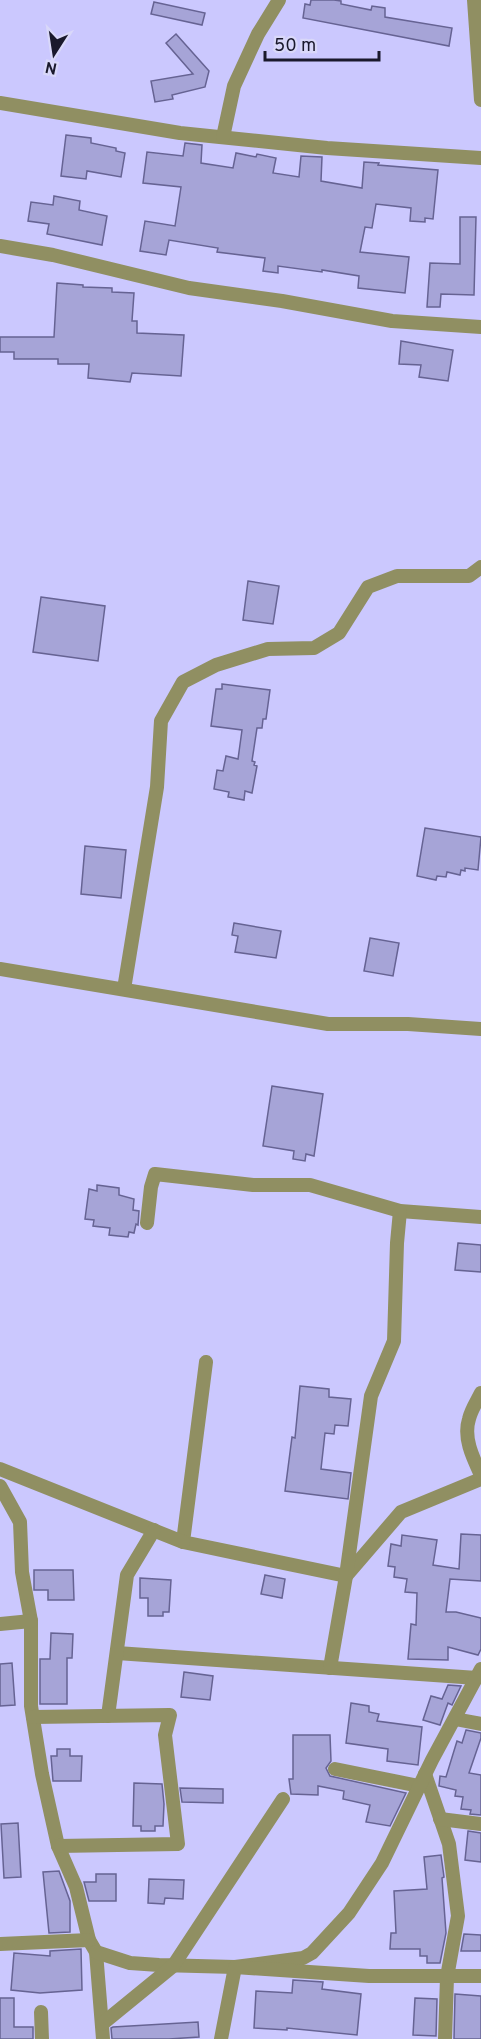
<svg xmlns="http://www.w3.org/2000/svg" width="481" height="2039" font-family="Overpass,sans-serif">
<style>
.building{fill:#a6a4d7;stroke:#666393;stroke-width:1.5}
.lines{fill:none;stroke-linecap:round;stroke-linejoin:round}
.minor{stroke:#908f62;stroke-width:14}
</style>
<rect width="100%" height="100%" fill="#cbc8fe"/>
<!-- building -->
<g class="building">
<path d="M311 0H334L341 1V4L371 10 372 6 385 8V17L452 28 449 46 303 18 305 4 310 5Z"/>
<path d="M154 2 205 13 202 25 151 14Z"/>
<path d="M176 34 209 71 205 87 172 95 173 99 155 102 151 81 193 74 166 43Z"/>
<path d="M66 135 91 138V143L116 148V151L125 153 121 177 87 171 86 179 61 176Z"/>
<path d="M185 143 202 145 201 163 233 168 236 153 256 157 257 154 276 158 273 173 299 177 301 156 322 157 321 181 362 188 364 162 379 163 378 165 438 170 433 219 425 218V222L410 221 411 208 376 204 372 228 365 227 360 252 409 257 405 293 358 288 359 276 322 270V272L278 266V273L263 271 265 258 217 252 218 248 169 240 166 255 140 251 145 221 175 226 181 187 143 183 147 152 183 156Z"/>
<path d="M54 196 80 201 79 210 107 216 102 245 47 234 49 224 28 221 31 202 53 205Z"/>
<path d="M460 217H476L474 295 441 294 440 307H427L430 263 460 264Z"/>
<path d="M57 283 83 285V287L112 288V292L134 293 132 321H137V333L184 335 181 376 132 373 130 382 88 378 89 364H58V359H14V352H0V337H54Z"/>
<path d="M401 341 453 350 448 381 419 377 421 365 399 364Z"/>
<path d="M248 581 279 586 273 624 243 620Z"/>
<path d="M41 597 105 606 98 661 33 652Z"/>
<path d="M222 684 270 690 266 719H263L262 728H257L252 761 255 762 254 765 257 766 252 793 245 791 244 800 228 797 229 792 214 789 217 770 223 771 226 756 238 759 242 730 211 726 216 689H222Z"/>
<path d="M425 828 481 837 478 870 465 868V871L461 870 460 875 447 872 446 877 437 876 436 880 417 876Z"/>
<path d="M85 846 126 850 121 898 81 894Z"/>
<path d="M234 923 281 931 276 958 235 952 238 936 232 935Z"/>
<path d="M370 938 399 943 393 976 364 971Z"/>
<path d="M272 1086 323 1094 314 1156 306 1154 305 1161 293 1159 294 1151 263 1146Z"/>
<path d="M97 1185 119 1188V1195L134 1199 133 1210 139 1211 138 1225 136 1224 134 1233 129 1232 128 1237 109 1235 110 1228 93 1226 94 1220 85 1219 89 1189 97 1191Z"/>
<path d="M458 1243 481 1245V1272L455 1270Z"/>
<path d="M300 1386 329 1389V1397L351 1399 348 1426 335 1425 334 1434 325 1433 321 1469 351 1473 348 1499 285 1491 292 1437 295 1438Z"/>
<path d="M461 1534 481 1535V1581L450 1579 446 1612H456L481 1618V1649L478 1655 448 1647V1660L408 1659 411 1624 416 1625 417 1593 405 1592 407 1579 394 1577 395 1567 388 1566 391 1544 401 1546 402 1535 437 1540 433 1565 459 1569Z"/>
<path d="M34 1570H73L74 1600H48V1590H34Z"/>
<path d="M265 1575 285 1579 282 1598 261 1594Z"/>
<path d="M140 1578 171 1580 169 1612H163V1616H148V1598H140Z"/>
<path d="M51 1633 73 1634 72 1658H67V1704H40V1659H50Z"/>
<path d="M12 1663 15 1705 0 1706V1664Z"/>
<path d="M184 1672 213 1676 210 1700 181 1697Z"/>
<path d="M448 1685 461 1686 452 1705 448 1703 440 1725 423 1720 431 1696 442 1699Z"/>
<path d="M351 1703 369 1706V1712L379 1714 377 1721 422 1727 418 1765 387 1761 388 1749 346 1743Z"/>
<path d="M466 1730 481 1733V1738L469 1773 481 1775V1815L470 1814 471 1810 461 1809 463 1797 455 1796 456 1790 439 1786 440 1776 446 1777 457 1741 462 1743Z"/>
<path d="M293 1735H330L331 1761 326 1768 330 1776 406 1793 390 1826 366 1822 370 1805 343 1799 344 1791 318 1786V1795L291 1794 289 1779H293Z"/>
<path d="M57 1749H70V1756H82L81 1781H53L51 1756H57Z"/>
<path d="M134 1783 162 1784 164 1804 163 1826H155V1831H141V1826H133Z"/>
<path d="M180 1788 223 1789V1803L182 1802Z"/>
<path d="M18 1823 21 1877 4 1878 1 1824Z"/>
<path d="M468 1831 481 1833V1862L465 1860Z"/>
<path d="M441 1855 444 1877 442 1878 446 1933 440 1963H427V1956H420V1949H390L391 1933H396L394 1891 427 1889 424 1857Z"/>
<path d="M59 1871 70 1901V1932L49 1933 43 1872Z"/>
<path d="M96 1874H116V1901H89L84 1882H96Z"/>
<path d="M149 1879 184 1880 183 1899 165 1898 164 1904 148 1903Z"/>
<path d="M464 1934 481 1935V1951H461Z"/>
<path d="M81 1949 82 1990 40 1993 11 1990 14 1953 50 1956V1951Z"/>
<path d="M293 1980 323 1982 322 1989 361 1994 357 2035 287 2028V2030L254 2028 256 1991 292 1993Z"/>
<path d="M455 1994 481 1996V2039H454Z"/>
<path d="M0 1998H14V2027H33V2039H0Z"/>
<path d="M415 1998 437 1999 436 2036 413 2035Z"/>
<path d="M198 2022 199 2037 169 2039H112L111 2028 113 2027Z"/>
</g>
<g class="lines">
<!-- minor -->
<g class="minor">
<path d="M474 0 481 100"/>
<path d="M0 103 180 133 327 148 481 158"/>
<path d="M223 137 234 86 258 34 279 0"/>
<path d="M0 246 53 255 189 288 282 301 392 321 481 327"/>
<path d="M0 969 328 1024H408L481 1029"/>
<path d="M124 989 157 787 161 721 183 682 216 665 268 649 314 648 339 633 368 587 397 576H469L481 567"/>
<path d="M147 1223 151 1187 155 1174 253 1185H310L400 1211 481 1217"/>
<path d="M206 1362 183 1542 346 1576 401 1512 481 1479"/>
<path d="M481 1393C477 1401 471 1410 469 1419 463 1438 473 1458 481 1475"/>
<path d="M0 1469 183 1542"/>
<path d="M0 1486 20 1522 22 1572 31 1621V1706L42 1774 58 1846 76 1887 89 1940 96 1952 103 2039"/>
<path d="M0 1624 31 1621"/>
<path d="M117 1653 477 1678"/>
<path d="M330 1668 346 1576 371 1396 394 1341 397 1243 400 1211"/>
<path d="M108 1716 127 1575 154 1530"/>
<path d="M33 1717 170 1715 165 1735 178 1844 58 1846"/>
<path d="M455 1719 481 1724"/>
<path d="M335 1769 419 1786"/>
<path d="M425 1774 449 1844 458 1916 447 1977 445 2039"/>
<path d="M440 1819 481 1824"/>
<path d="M0 1944 89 1940"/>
<path d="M96 1952 130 1963 159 1965 235 1967 303 1958 312 1953 349 1913 382 1863 432 1760 481 1669"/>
<path d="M41 2012 42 2039"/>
<path d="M102 2024 173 1966 283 1799"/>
<path d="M221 2039 235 1967 369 1976H481"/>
</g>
</g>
<!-- north arrow -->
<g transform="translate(54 54) rotate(192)" stroke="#d9d8f9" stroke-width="4.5" paint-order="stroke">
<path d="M0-4.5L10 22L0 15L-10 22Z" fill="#1a192c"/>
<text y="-9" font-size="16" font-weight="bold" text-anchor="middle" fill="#1a192c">N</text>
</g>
<!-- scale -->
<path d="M265 51v9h114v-9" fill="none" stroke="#1a192c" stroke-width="3"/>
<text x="274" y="51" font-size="18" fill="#1a192c" stroke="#d9d8f9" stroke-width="4.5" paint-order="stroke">50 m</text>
</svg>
